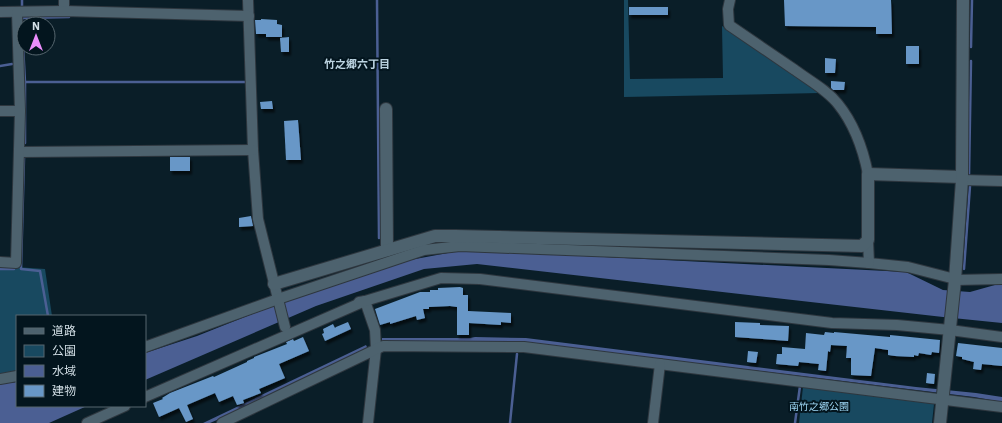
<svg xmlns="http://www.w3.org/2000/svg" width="1002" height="423" font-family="'IBM Plex Sans','Noto Sans JP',sans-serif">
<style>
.green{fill:#184960}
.water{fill:#4b5f93}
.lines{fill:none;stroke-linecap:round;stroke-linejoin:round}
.stream{stroke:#4b5f93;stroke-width:2.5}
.building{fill:#6897c7;filter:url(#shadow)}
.minor-casing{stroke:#2e373f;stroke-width:12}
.tertiary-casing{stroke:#2e373f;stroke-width:14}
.minor{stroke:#4d626e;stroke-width:10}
.tertiary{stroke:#4d626e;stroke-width:12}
.labels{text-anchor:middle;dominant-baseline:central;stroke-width:4;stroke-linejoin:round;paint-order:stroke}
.park-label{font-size:10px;fill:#a0d8f6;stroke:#03151e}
.neighbourhood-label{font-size:11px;font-weight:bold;fill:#bcd4e1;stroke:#03151e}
</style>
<defs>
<filter id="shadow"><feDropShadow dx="2" dy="3.5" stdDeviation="1" flood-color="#0009"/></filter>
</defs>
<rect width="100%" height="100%" fill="#0a1e28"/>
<!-- green -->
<g class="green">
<path d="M624 0H628L630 79 723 78 722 26 820 93 624 97Z"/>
<path d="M0 266 45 269 52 316H17V373L0 375Z"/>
<path d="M803 387 934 404 932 423H799Z"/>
</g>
<!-- water -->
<g class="water">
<path d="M464 250 906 272 943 290 970 292 1002 283V323L943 317 477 264 424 269 316 306 145 380V353L197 336 303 294 410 260Z"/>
<path d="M475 337 526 338 916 387 976 393 1002 397V402L974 397 511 341 382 342V338H470Z"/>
<path d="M366 345 368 349 219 419 210 423H203Z"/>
<path d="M17 382V406H87L49 423H0V384Z"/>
</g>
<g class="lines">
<!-- stream -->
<g class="stream">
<path d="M22 0V6"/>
<path d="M377 0 379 238"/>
<path d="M22 20V18L69 17"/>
<path d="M22 27 25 82V143"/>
<path d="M971 47 972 0"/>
<path d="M0 66 12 64"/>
<path d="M25 82H246"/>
<path d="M24 158 21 269 40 271 48 316"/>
<path d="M969 175 971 61"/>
<path d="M0 269H14"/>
<path d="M964 269 970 186"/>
<path d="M510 423 517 354"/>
<path d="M795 423 800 386"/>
</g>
</g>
<!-- building -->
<g class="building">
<path d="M784 0H891L892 34H876V27L785 26Z"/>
<rect x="629" y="7" width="39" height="8"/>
<path d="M261 19 277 20V24L282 25V37H266V34H256L255 20H261Z"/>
<path d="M289 37V52H281L280 38Z"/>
<rect x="906" y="46" width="13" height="18"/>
<path d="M825 58 836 59 835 73H825Z"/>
<path d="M831 81 845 82 844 90H833L831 88Z"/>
<path d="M272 101 273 109H261L260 102Z"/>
<path d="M298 120 301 160H286L284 121Z"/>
<rect x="170" y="157" width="20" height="14"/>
<path d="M251 216 253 226 239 227V218Z"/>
<path d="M460 287 463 288V295H468V311L511 313V323L501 322V325L469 323V335H457V307L450 306 429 307V309H423L425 318 417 320 416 316 390 324V322L380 325 375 309 420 292H430V290H438V288Z"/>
<path d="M348 322 351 329 325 341 322 334 324 333 323 329 333 324 335 328 336 327Z"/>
<path d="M735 322 760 323V325L789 326 788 341 735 337Z"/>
<path d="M825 332 834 333V332L890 337V335L940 340 939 353 932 352 931 355 919 353 918 356 914 355V357L895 356 888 355V350L875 348 871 376 851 375V358H846L847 346 831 345 830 352 828 351 826 371 818 370 819 364 799 362 798 366 776 364 777 354H782V347L805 349 806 333 824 335Z"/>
<path d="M303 337 309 351 279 364 285 378 259 389 261 393 243 400 244 403 237 405 233 396 219 402 215 393 187 405 193 419 186 422 179 408 159 417 153 403 163 399 162 398 170 393 213 376 214 377 247 362V361L254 358V357L287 344 286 342 293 339 294 341Z"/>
<path d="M958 343 1002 348V366L982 364 981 370 973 369 974 362 962 359V357L956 356Z"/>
<path d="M748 351 758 352 756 363 747 362Z"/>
<path d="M927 373 935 374 934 384 926 383Z"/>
</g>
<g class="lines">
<defs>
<g id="minor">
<path d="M64 0V11"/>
<path d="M248 0 253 150 258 219 285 327"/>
<path d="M730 0 728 9 729 25C751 40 773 55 795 70 810 81 827 90 838 104 855 125 863 149 868 174"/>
<path d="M0 12 64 11 249 16"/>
<path d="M0 111H20"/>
<path d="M20 152 253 150"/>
<path d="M962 180 1002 181"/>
<path d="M868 240 869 263 908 267 955 279"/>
<path d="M0 262 16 263 20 111 17 12"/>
<path d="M955 280 1002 279"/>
<path d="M359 302 365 301 375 330 376 349 368 423"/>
<path d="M145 347 278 299 424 250 460 246 829 260 869 263"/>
<path d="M0 379 17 376"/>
<path d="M145 397 365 301 441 278 480 279 832 323 897 325 950 330 1002 337"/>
<path d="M87 423 125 406"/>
<path d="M222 423 383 346 524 347 1002 407"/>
<path d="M653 423 660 364"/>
</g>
<g id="tertiary">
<path d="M386 109 387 250"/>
<path d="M274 284 435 236H455L862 246 868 240V174L962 177"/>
<path d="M940 423 955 280 962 180 963 0"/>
</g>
</defs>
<!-- minor casing -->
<use href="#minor" class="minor-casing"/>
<!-- tertiary casing -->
<use href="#tertiary" class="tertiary-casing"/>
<!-- minor -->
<use href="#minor" class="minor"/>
<!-- tertiary -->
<use href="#tertiary" class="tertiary"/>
</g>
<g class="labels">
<!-- park labels -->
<g class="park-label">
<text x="819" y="406">南竹之郷公園</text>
</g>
<!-- neighbourhood labels -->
<g class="neighbourhood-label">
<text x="357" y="64">竹之郷六丁目</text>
</g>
</g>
<!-- legend -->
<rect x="16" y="315" width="130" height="92" fill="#03151e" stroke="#56666e"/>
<rect x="24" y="328" width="20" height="6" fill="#4d626e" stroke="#56666e"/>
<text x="52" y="335" font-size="12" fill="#d3dfe6">道路</text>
<rect x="24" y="345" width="20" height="12" fill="#184960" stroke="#56666e"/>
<text x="52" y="355" font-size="12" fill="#d3dfe6">公園</text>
<rect x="24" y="365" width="20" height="12" fill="#4b5f93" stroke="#56666e"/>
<text x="52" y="375" font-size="12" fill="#d3dfe6">水域</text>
<rect x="24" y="385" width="20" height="12" fill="#6897c7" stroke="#56666e"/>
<text x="52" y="395" font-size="12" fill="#d3dfe6">建物</text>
<!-- north arrow -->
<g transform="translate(36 36)"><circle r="19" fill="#03151e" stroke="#56666e"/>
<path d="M0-3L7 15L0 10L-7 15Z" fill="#eb8dfb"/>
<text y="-6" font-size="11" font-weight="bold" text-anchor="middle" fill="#d3dfe6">N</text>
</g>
</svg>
